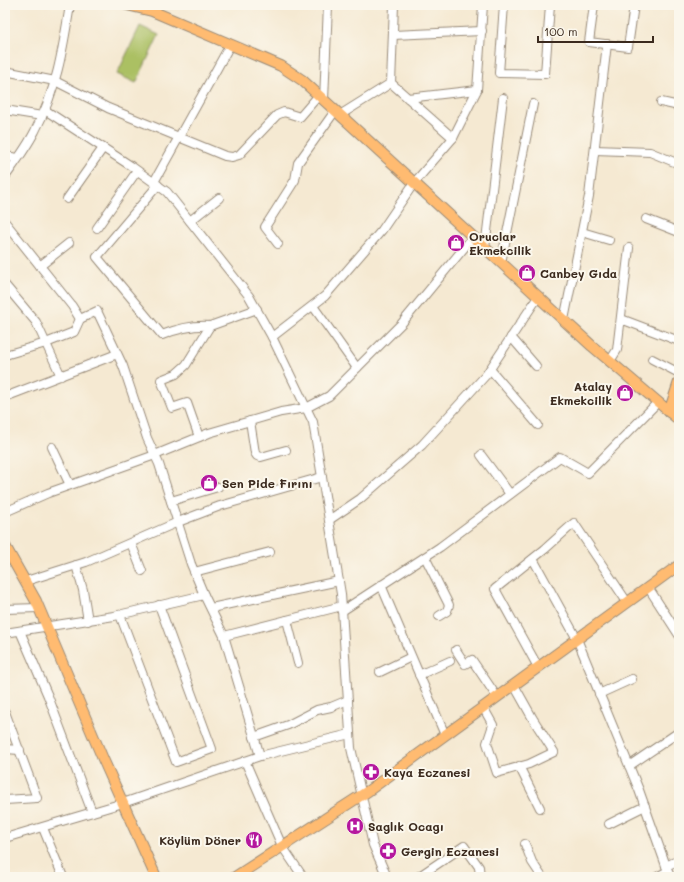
<svg xmlns="http://www.w3.org/2000/svg" width="684" height="882" font-family="Mali,sans-serif">
<style>
.garden{fill:#abc064;stroke:#737541}
.lines{fill:none;stroke-linecap:round;stroke-linejoin:round}
.minor-casing{stroke:#988a78;stroke-width:10}
.major-casing{stroke:#988a78;stroke-width:12}
.minor{stroke:#fff;stroke-width:8}
.major{stroke:#ffbb71;stroke-width:10}
.labels{text-anchor:middle;dominant-baseline:central;stroke-width:4;stroke-linejoin:round;paint-order:stroke}
.poi-label{font-size:12px;font-weight:bold;fill:#3b2a1e;stroke:#fbf7ec;text-anchor:start}
</style>
<rect width="100%" height="100%" fill="#fbf7ec"/>
<filter id="ink" filterUnits="userSpaceOnUse"><feTurbulence type="fractalNoise" baseFrequency=".025" numOctaves="2"/><feDisplacementMap in="SourceGraphic" scale="8" xChannelSelector="R" yChannelSelector="G"/><feConvolveMatrix kernelMatrix="1 2 1 2 8 2 1 2 1" color-interpolation-filters="sRGB"/></filter>
<filter id="wash" filterUnits="userSpaceOnUse"><feTurbulence type="fractalNoise" baseFrequency=".012" numOctaves="4" result="noise"/><feDisplacementMap in="SourceGraphic" scale="16" xChannelSelector="R" yChannelSelector="G"/><feGaussianBlur stdDeviation="0.9" result="paint"/><feColorMatrix in="noise" values="0 0 0 0 0 0 0 0 0 0 0 0 0 0 0 0 0 1.4 0 .05"/><feComposite in="paint" operator="in"/></filter>
<g filter="url(#wash)">
<rect width="100%" height="100%" fill="#f5e9d2"/>
<!-- garden -->
<path class="garden" d="M140 26 159 35 136 83 117 74Z"/>
</g>
<g filter="url(#ink)">
<g class="lines">
<defs>
<g id="minor">
<path d="M504 5 499 73 545 74 550 5"/>
<path d="M594 5 589 42 628 47 634 5"/>
<path d="M393 35 482 31"/>
<path d="M5 71 55 81 108 108 225 156 232 157 239 155 277 115 284 112 300 117 319 95"/>
<path d="M391 83 453 138"/>
<path d="M408 98 477 90"/>
<path d="M324 100 328 5"/>
<path d="M661 102 679 106"/>
<path d="M5 110 42 116"/>
<path d="M45 110 131 166 167 192 249 296 272 337 313 422 341 594 351 748 373 845 387 877"/>
<path d="M340 115 391 83 394 5"/>
<path d="M595 150 650 152 679 164"/>
<path d="M5 156 18 158"/>
<path d="M5 177C15 163 27 147 35 131 56 92 63 49 70 5"/>
<path d="M154 182 230 45"/>
<path d="M158 185 97 257 162 335C177 329 194 325 210 326"/>
<path d="M67 199 103 148"/>
<path d="M646 219 679 232"/>
<path d="M190 221 219 198"/>
<path d="M5 222 72 306 80 319 97 311 123 366 147 438 159 464 191 564 204 595"/>
<path d="M97 228 137 171"/>
<path d="M582 232 609 240"/>
<path d="M278 244 265 227 295 180 298 163 335 111"/>
<path d="M485 248 503 98"/>
<path d="M501 263 533 104"/>
<path d="M40 266 69 243"/>
<path d="M5 285 36 322 61 376"/>
<path d="M313 306 357 368"/>
<path d="M621 319 679 341"/>
<path d="M564 320 589 196 607 44"/>
<path d="M272 337 325 296 382 230 414 183 453 138 477 90 483 5"/>
<path d="M511 337 536 366"/>
<path d="M5 355 46 343 74 332 80 319"/>
<path d="M652 359 679 373"/>
<path d="M610 361 617 350 629 248"/>
<path d="M490 369 538 425"/>
<path d="M5 397 117 354"/>
<path d="M250 421 255 453 257 456 261 457 286 450"/>
<path d="M199 437 187 403 172 408 161 380 176 374 186 365 210 326 257 309"/>
<path d="M52 447 70 485"/>
<path d="M481 455 510 494"/>
<path d="M171 501 218 487"/>
<path d="M5 512 48 493 155 455 209 433 281 412 306 408 329 396 402 323 473 237"/>
<path d="M329 520 360 499 422 445 486 375 538 297"/>
<path d="M131 543 142 571"/>
<path d="M425 557 449 605 447 611 439 616"/>
<path d="M533 559 577 639 639 790 670 877"/>
<path d="M76 565 83 590 88 621"/>
<path d="M194 572 270 552"/>
<path d="M26 581 86 562 178 522 220 506 322 477"/>
<path d="M381 585 445 735"/>
<path d="M648 587 679 635"/>
<path d="M211 608 339 581"/>
<path d="M5 609 39 608"/>
<path d="M342 611 440 547 560 457 588 473 658 402"/>
<path d="M120 615 176 762 212 749 159 605"/>
<path d="M287 620 298 663"/>
<path d="M20 631 48 696 92 812"/>
<path d="M5 633 114 616 204 595 224 636"/>
<path d="M456 650 465 664 472 660 497 697"/>
<path d="M538 667 495 589 545 549 574 523 627 602"/>
<path d="M380 672 411 657"/>
<path d="M419 675 450 661"/>
<path d="M599 694 632 679"/>
<path d="M483 707 493 725 487 743 497 773 529 764 554 752 533 719 514 685"/>
<path d="M5 712 37 798 5 800"/>
<path d="M254 737 288 725 317 710 331 707 348 700"/>
<path d="M5 749 20 750"/>
<path d="M260 756 224 636 342 606"/>
<path d="M245 761 282 846 303 877"/>
<path d="M519 766 540 808"/>
<path d="M629 766 679 732"/>
<path d="M609 824 645 806"/>
<path d="M43 828 63 877"/>
<path d="M5 838 123 803 260 756 350 734"/>
<path d="M525 844 532 862 542 877"/>
<path d="M666 866 679 860"/>
<path d="M418 877 464 846 479 867 480 877"/>
<path d="M657 877 668 871"/>
</g>
<g id="major">
<path d="M127 5 152 11 281 66 302 80 592 346 679 420"/>
<path d="M669 412 679 382"/>
<path d="M5 546 36 601 103 759 156 877"/>
<path d="M235 877 368 791 679 565"/>
</g>
</defs>
<!-- minor casing -->
<use href="#minor" class="minor-casing"/>
<!-- major casing -->
<use href="#major" class="major-casing"/>
<!-- minor -->
<use href="#minor" class="minor"/>
<!-- major -->
<use href="#major" class="major"/>
</g>
</g>
<!-- icons -->
<defs>
<symbol id="shop-disc" viewBox="-11 -11 22 22"><circle r="9.5" fill="#b5179e" stroke="#fbf7ec"/><path d="M-5-2.5h2.3a2.7 3.5 0 0 1 5.4 0H5L5.5 6h-11ZM-1.5-2.5h3a1.5 2.3 0 0 0-3 0Z" fill="#fff"/></symbol>
<symbol id="pharmacy-disc" viewBox="-11 -11 22 22"><circle r="9.5" fill="#b5179e" stroke="#fbf7ec"/><path d="M-2-6h4v4h4v4h-4v4h-4v-4h-4v-4h4Z" fill="#fff"/></symbol>
<symbol id="hospital-disc" viewBox="-11 -11 22 22"><circle r="9.5" fill="#b5179e" stroke="#fbf7ec"/><path d="M-5-5h3v3.5h4V-5h3V5h-3V1.5h-4V5h-3Z" fill="#fff"/></symbol>
<symbol id="restaurant-disc" viewBox="-11 -11 22 22"><circle r="9.5" fill="#b5179e" stroke="#fbf7ec"/><path d="M-5-6h1v4h1v-4h1v4h1v-4h1v5L-1.5 .5V6h-2V.5L-5-1ZM5-6V6H3V1.5H1.5Q1.5-4 5-6Z" fill="#fff"/></symbol>
</defs>
<g fill-rule="evenodd">
<use href="#shop-disc" x="446" y="233" width="20" height="20"/>
<use href="#shop-disc" x="517" y="263" width="20" height="20"/>
<use href="#shop-disc" x="615" y="383" width="20" height="20"/>
<use href="#shop-disc" x="199" y="473" width="20" height="20"/>
<use href="#pharmacy-disc" x="361" y="762" width="20" height="20"/>
<use href="#hospital-disc" x="345" y="816" width="20" height="20"/>
<use href="#restaurant-disc" x="244" y="830" width="20" height="20"/>
<use href="#pharmacy-disc" x="378" y="841" width="20" height="20"/>
</g>
<g class="labels">
<!-- poi labels -->
<g class="poi-label">
<text x="469" y="236">Oruclar<tspan x="469" dy="14">Ekmekcilik</tspan></text>
<text x="540" y="273">Canbey Gıda</text>
<text x="612" y="386" text-anchor="end">Atalay<tspan x="612" dy="14">Ekmekcilik</tspan></text>
<text x="222" y="483">Sen Pide Fırını</text>
<text x="384" y="772">Kaya Eczanesi</text>
<text x="368" y="826">Saglık Ocagı</text>
<text x="241" y="840" text-anchor="end">Köylüm Döner</text>
<text x="401" y="851">Gergin Eczanesi</text>
</g>
</g>
<!-- margin -->
<rect width="684" height="882" fill="none" stroke="#fbf7ec" stroke-width="20"/>
<!-- scale -->
<path d="M538 36v6h115v-6" fill="none" stroke="#3b2a1e" stroke-width="2"/>
<text x="544" y="36" font-size="12" fill="#3b2a1e" stroke="#fbf7ec" stroke-width="3" paint-order="stroke">100 m</text>
</svg>
